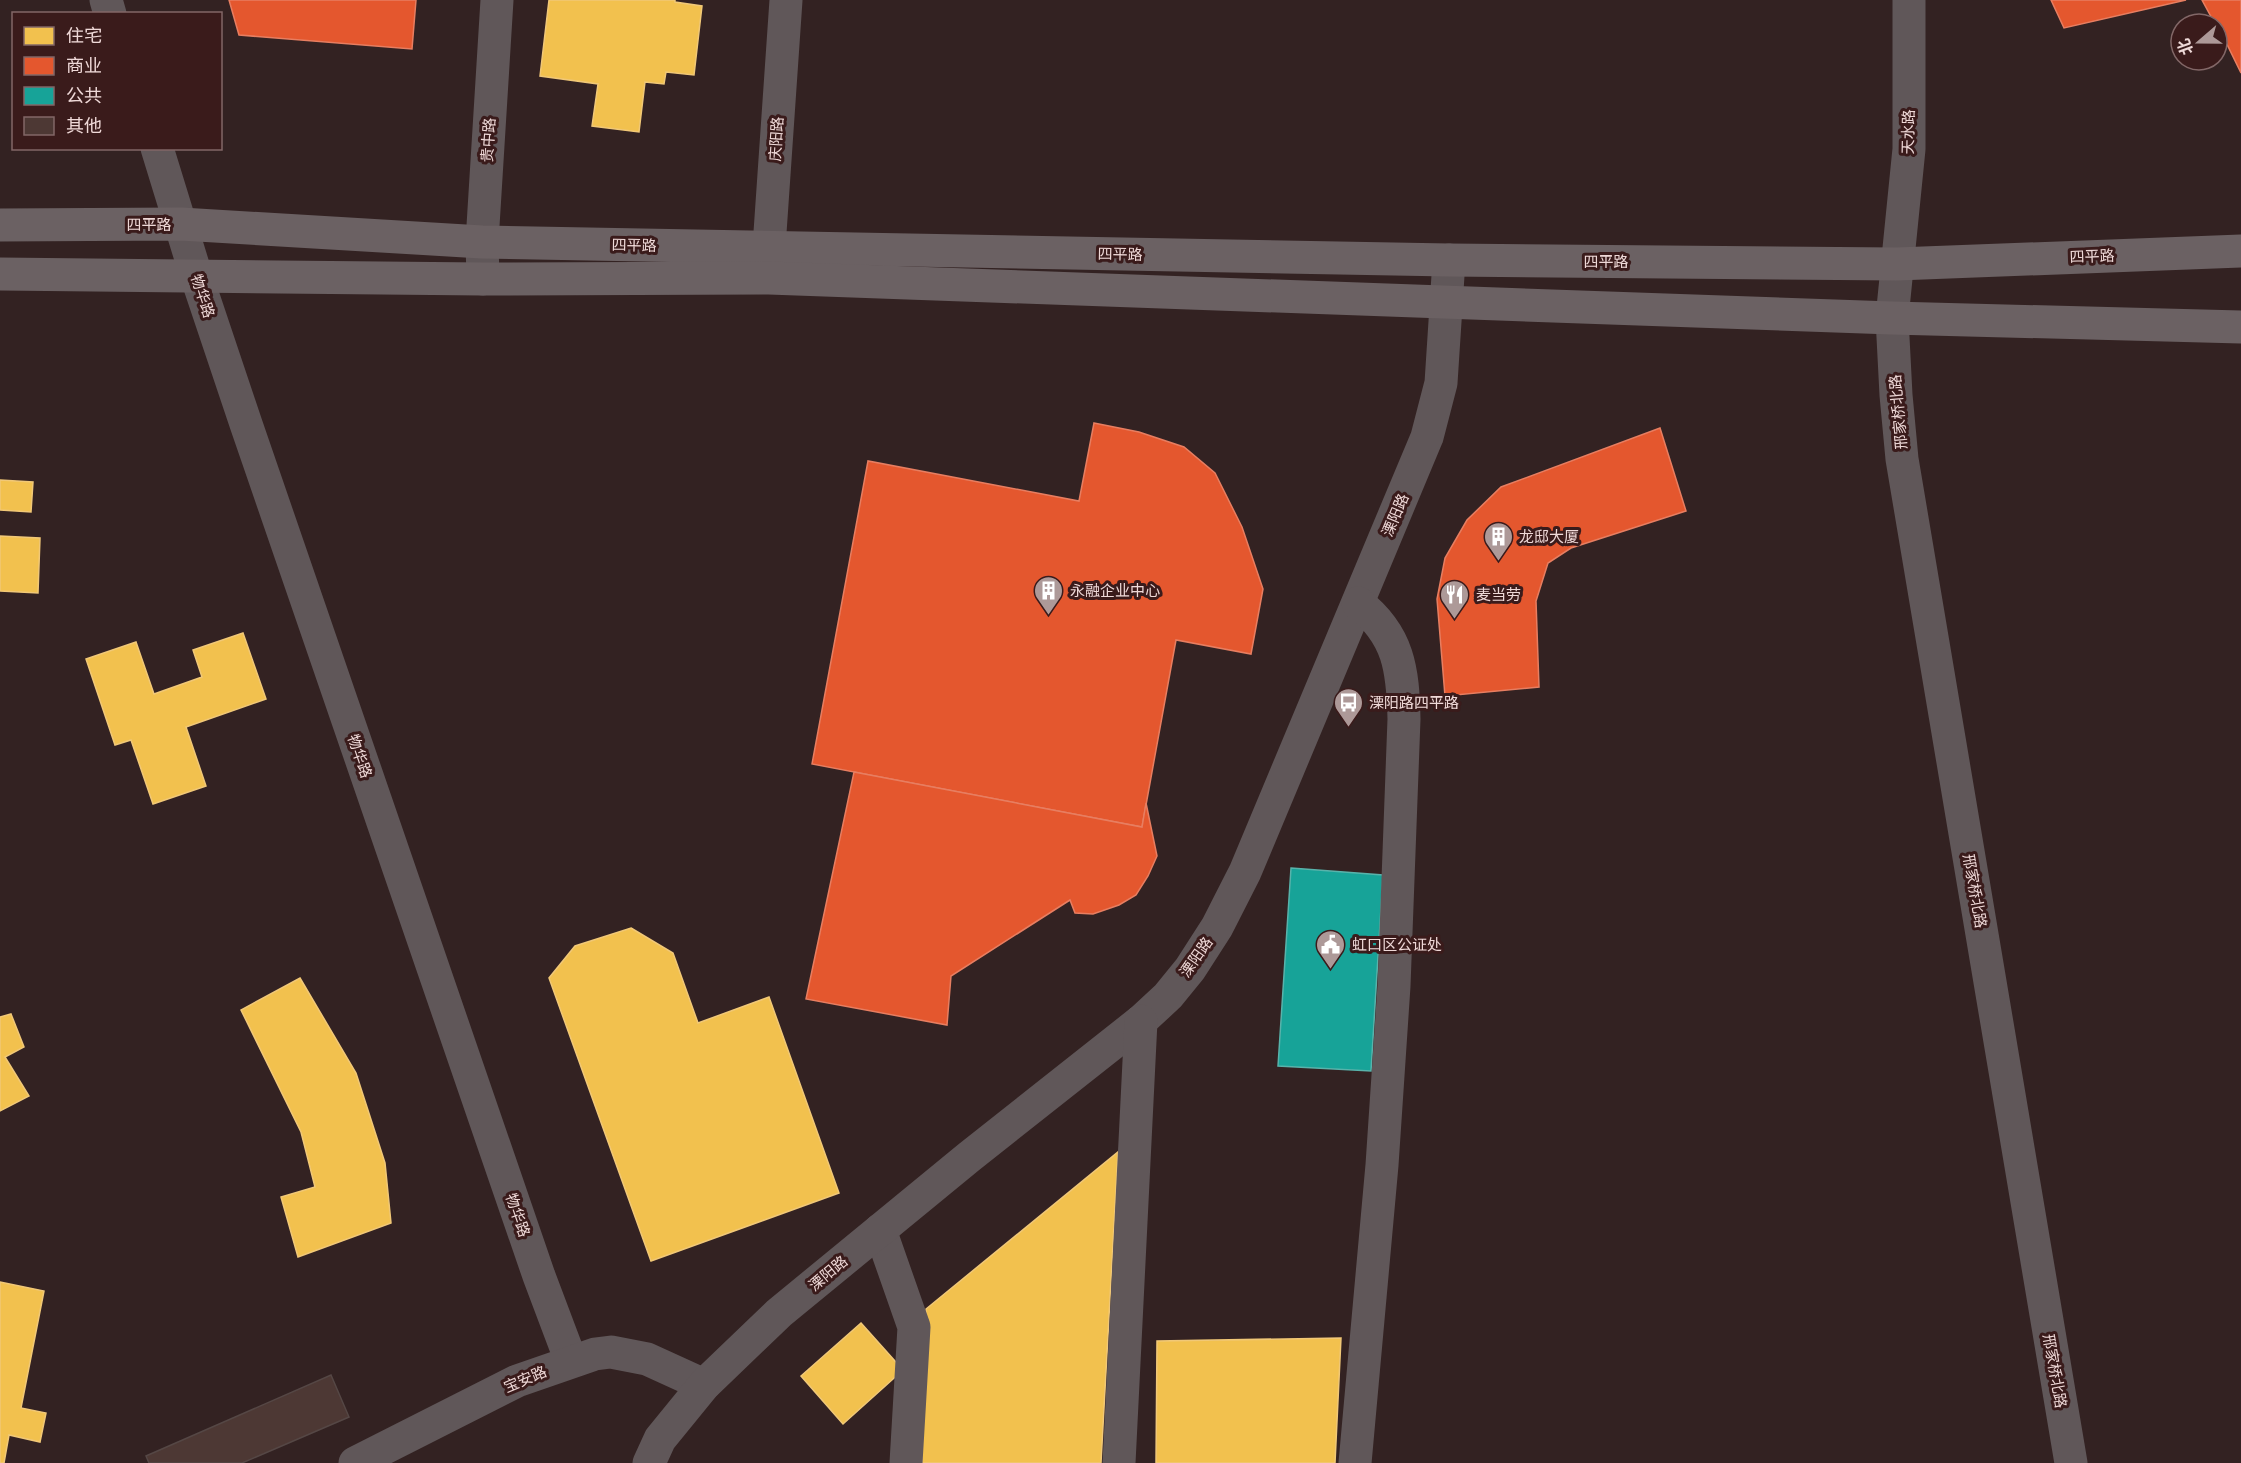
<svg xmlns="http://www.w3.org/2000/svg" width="2241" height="1463" font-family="Quicksand,'Noto Sans SC',sans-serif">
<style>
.homes{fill:#f2c14e;stroke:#f1c877;stroke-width:1.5}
.shops{fill:#e4572e;stroke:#e77e61;stroke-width:1.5}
.public{fill:#17a398;stroke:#58b3ab;stroke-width:1.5}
.building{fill:#4d3834;stroke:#554745;stroke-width:1.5}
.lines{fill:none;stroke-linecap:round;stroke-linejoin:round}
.minor{stroke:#605759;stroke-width:33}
.major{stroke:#6b6163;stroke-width:33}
.labels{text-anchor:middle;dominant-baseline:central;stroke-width:6;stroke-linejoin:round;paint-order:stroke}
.street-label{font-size:15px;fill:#efd9d8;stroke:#3a1b1b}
.poi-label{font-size:15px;fill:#efd9d8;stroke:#3a1b1b;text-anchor:start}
</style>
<rect width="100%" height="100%" fill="#322"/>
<!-- homes -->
<g class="homes">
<path d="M549 0H675V2L702 6 694 75 666 72 664 84 645 82 639 132 592 126 598 84 540 76Z"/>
<path d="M0 480 33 482 31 512 0 510Z"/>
<path d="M0 536 40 538 38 593 0 591Z"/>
<path d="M243 633 266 699 186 727 206 786 153 804 131 740 115 745 86 659 136 642 154 694 202 677 193 650Z"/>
<path d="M631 928 673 953 698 1023 769 997 839 1193 651 1261 549 978 575 946Z"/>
<path d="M300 978 356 1073 385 1163 391 1223 298 1257 281 1197 315 1187 301 1132 241 1010Z"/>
<path d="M11 1014 24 1047 5 1057 29 1096 0 1111V1017Z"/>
<path d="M1118 1152 1101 1463H922L926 1309Z"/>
<path d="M0 1282 44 1291 21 1408 46 1413 40 1442 9 1435 4 1463H0Z"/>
<path d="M861 1323 903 1370 843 1424 801 1376Z"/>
<path d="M1341 1338 1335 1463H1156L1157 1341Z"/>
</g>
<!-- shops -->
<g class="shops">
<path d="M229 0H416L412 49 239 35Z"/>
<path d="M2051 0H2186L2064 28Z"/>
<path d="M2202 0H2241V73L2217 24H2215Z"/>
<path d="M1094 423 1139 432 1184 447 1215 473 1242 527 1263 589 1251 654 1176 640 1142 827 812 764 868 461 1079 501Z"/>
<path d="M1660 428 1686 511 1571 548 1548 563 1536 601 1539 687 1445 696 1437 599 1445 558 1467 520 1501 487Z"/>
<path d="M854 772 1142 827 1146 803 1157 856 1148 876 1136 895 1119 905 1093 914 1075 913 1070 900 951 976 947 1025 806 999Z"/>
</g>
<!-- public -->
<path class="public" d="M1291 868 1383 875 1371 1071 1278 1066Z"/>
<!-- building -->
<path class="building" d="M331 1375 349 1417 242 1463H149L146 1456Z"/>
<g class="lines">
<!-- minor -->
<g class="minor">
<path d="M106 0 110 14"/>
<path d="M1909 0V149L1892 318 1896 395 1902 459 2071 1463"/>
<path d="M157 148 196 275 246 424 539 1276 571 1361"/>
<path d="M769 276V247L786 0"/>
<path d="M483 279 482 242 497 0"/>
<path d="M880 1230 914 1327 906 1463"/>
<path d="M355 1463 517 1381 595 1354 611 1352 647 1359 704 1385"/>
<path d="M649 1463 660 1439 704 1385 779 1313 969 1157 1141 1021 1168 996 1190 969 1217 927 1245 872 1427 437 1441 383 1449 260"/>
<path d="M1119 1463 1141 1021"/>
<path d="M1355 1463 1382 1165 1394 986 1404 719C1403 670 1399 635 1358 603"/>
</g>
<!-- major -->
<g class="major">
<path d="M0 225 181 224 482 242 1449 260 1897 264 2241 251"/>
<path d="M0 274 483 279 769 278 1892 318 2241 327"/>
</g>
</g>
<!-- icons -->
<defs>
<symbol id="building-pin" viewBox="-11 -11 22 30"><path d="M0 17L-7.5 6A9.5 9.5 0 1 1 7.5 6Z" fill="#ad9998" stroke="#3a1b1b"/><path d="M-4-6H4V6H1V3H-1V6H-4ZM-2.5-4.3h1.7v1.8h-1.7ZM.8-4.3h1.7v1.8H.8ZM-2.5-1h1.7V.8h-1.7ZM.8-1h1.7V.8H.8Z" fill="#fff"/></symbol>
<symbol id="restaurant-pin" viewBox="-11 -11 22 30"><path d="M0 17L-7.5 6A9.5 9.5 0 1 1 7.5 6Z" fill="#ad9998" stroke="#3a1b1b"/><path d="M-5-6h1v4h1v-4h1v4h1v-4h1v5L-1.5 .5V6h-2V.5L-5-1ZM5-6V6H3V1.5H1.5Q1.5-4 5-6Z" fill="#fff"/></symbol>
<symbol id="bus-pin" viewBox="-11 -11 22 30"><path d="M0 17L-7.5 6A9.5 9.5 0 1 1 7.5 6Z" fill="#ad9998" stroke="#3a1b1b"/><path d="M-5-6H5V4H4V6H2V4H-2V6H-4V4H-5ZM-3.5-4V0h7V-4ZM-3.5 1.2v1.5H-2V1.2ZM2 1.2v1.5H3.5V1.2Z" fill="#fff"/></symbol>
<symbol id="civic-pin" viewBox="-11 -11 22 30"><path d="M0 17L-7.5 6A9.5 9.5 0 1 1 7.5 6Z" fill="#ad9998" stroke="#3a1b1b"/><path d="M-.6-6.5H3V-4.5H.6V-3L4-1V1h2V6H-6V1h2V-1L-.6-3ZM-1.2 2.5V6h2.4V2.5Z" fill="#fff"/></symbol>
</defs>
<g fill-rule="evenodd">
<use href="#building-pin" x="1482" y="520" width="33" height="45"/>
<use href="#building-pin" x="1032" y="574" width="33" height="45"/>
<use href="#restaurant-pin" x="1438" y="578" width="33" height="45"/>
<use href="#bus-pin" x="1332" y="686" width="33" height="45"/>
<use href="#civic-pin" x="1314" y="928" width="33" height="45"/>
</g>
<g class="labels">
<!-- street labels -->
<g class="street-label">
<text transform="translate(1908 132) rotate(-89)">天水路</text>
<text transform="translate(776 139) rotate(-86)">庆阳路</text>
<text transform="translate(488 140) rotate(-86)">贵中路</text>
<text x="149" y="224">四平路</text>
<text transform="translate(634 245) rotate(1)">四平路</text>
<text transform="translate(1120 254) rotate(1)">四平路</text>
<text transform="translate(2092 256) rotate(-2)">四平路</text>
<text x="1606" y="261">四平路</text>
<text transform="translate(203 296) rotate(72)">物华路</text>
<text transform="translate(1898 412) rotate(-95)">邢家桥北路</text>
<text transform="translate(1395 515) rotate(-67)">溧阳路</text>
<text transform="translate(360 756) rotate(71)">物华路</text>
<text transform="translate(1975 891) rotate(80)">邢家桥北路</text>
<text transform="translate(1196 957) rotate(-55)">溧阳路</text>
<text transform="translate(518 1215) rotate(71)">物华路</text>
<text transform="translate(828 1273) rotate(-40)">溧阳路</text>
<text transform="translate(2055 1371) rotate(80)">邢家桥北路</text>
<text transform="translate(525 1379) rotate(-23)">宝安路</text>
</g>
<!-- poi labels -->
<g class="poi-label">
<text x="1519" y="536">龙邸大厦</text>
<text x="1070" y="590">永融企业中心</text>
<text x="1476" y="594">麦当劳</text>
<text x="1369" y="702">溧阳路四平路</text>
<text x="1352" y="944">虹口区公证处</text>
</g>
</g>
<!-- legend -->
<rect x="12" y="12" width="210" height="138" fill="#3a1b1b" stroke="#826767" stroke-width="1.5"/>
<rect x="24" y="27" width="30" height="18" fill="#f2c14e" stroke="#826767" stroke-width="1.5"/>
<text x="66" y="42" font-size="18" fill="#efd9d8">住宅</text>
<rect x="24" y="57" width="30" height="18" fill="#e4572e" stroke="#826767" stroke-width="1.5"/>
<text x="66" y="72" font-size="18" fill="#efd9d8">商业</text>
<rect x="24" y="87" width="30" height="18" fill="#17a398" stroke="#826767" stroke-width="1.5"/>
<text x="66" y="102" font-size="18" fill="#efd9d8">公共</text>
<rect x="24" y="117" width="30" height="18" fill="#4d3834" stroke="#826767" stroke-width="1.5"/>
<text x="66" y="132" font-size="18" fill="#efd9d8">其他</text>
<!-- north arrow -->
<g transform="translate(2199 42) rotate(250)"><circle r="28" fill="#3a1b1b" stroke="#826767" stroke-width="1.5"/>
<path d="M0-4.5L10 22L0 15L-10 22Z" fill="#ad9998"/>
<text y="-9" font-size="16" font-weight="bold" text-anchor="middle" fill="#efd9d8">北</text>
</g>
</svg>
